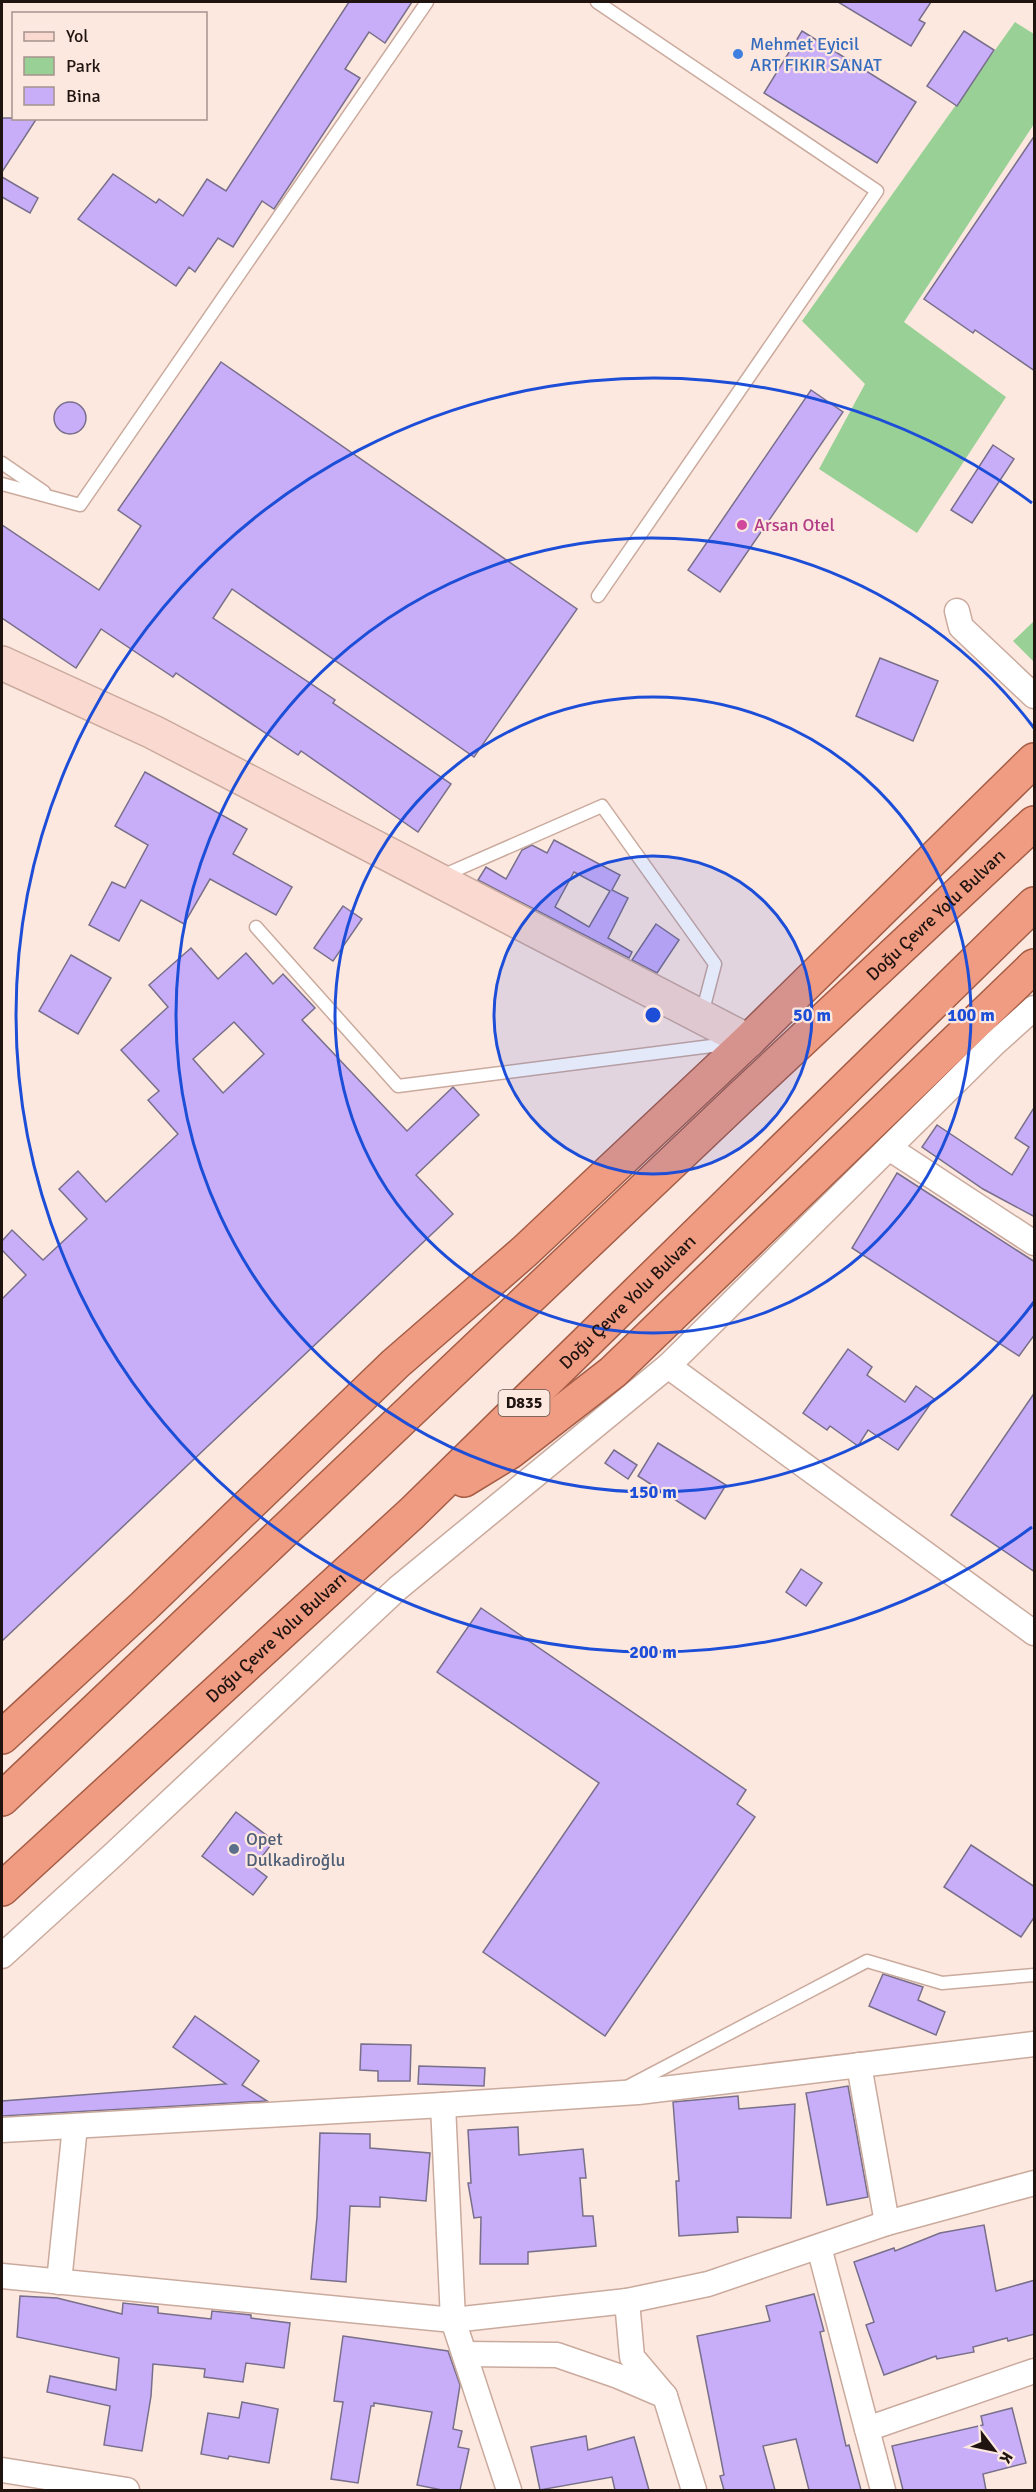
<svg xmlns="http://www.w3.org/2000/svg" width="1036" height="2492" font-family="Signika,sans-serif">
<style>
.green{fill:#99d095}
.building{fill:#c8aef8;stroke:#786f8a;stroke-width:1.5;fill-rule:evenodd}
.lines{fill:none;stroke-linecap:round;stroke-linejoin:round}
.service-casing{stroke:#caaa9d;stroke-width:15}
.minor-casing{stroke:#caaa9d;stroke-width:27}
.secondary-casing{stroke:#caaa9d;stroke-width:36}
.trunk-casing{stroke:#a55d46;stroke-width:36}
.service{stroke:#fff;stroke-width:12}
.minor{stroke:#fff;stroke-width:24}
.secondary{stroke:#fadad0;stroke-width:33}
.trunk{stroke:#f09c82;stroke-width:33}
.ring{fill:none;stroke:#1d4ed8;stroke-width:3}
.shop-dot{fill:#3f7fe0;stroke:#fde8e0;stroke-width:2}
.hotel-dot{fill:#d1479c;stroke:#fde8e0;stroke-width:2}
.service-dot{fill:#5c6f8a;stroke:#fde8e0;stroke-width:2}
.labels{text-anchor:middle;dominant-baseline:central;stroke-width:4.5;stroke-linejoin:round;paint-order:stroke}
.shield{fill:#fde8e0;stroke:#62544e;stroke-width:1.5}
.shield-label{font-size:16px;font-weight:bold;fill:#201410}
.shop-label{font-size:18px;fill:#366cbe;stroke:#fde8e0;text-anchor:start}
.hotel-label{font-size:18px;fill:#b23c85;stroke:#fde8e0;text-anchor:start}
.street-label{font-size:18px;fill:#201410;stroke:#fde8e0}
.service-label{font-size:18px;fill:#4e5e75;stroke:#fde8e0;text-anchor:start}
.centre{fill:#1d4ed8;stroke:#fde8e0;stroke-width:3}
.ring-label{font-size:18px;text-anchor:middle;font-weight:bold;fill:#1d4ed8;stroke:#fde8e0;stroke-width:4.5;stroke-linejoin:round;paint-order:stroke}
</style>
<rect width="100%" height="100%" fill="#fde8e0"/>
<!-- green -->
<g class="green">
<path d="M1015 22 1034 34V124L904 322 1006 397 917 533 819 469 865 384 802 321Z"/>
<path d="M1034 621V662L1013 641Z"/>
</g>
<!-- building -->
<g class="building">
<path d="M349 2H412L385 43 369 32 345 69 360 78 274 209 262 201 233 247 218 238 195 272 189 267 176 286 78 219 113 174 156 203 159 199 183 216 207 179 226 191Z"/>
<path d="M838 2H931L919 20 925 23 911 46Z"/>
<path d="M802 31 916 102 877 163 764 93Z"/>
<path d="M964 31 994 50 957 106 927 86Z"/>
<path d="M2 118H37L2 172Z"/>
<path d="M1035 135V371L975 330 973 333 924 299Z"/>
<path d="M2 177 38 198 30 213 2 197Z"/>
<path d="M221 362 577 609 474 757 232 589 213 618 335 700 333 703 451 784 418 832 301 751 298 755 176 673 173 677 101 629 76 668 2 618V525L99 590 141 526 118 510Z"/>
<path d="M811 390 843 412 720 592 688 570Z"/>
<circle cx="70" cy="418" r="16"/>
<path d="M993 445 1014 459 972 523 951 510Z"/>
<path d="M880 658 938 681 913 741 856 716Z"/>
<path d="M145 772 247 829 233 854 292 887 276 915 210 879 184 924 141 900 119 941 89 925 112 882 125 888 148 845 115 826Z"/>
<path d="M554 840 620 875 612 890 628 898 608 938 632 952 629 958 478 880 486 867 506 879 522 850 532 845 547 853ZM574 872 610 891 589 927 555 907Z"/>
<path d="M343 906 362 919 333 961 314 948Z"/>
<path d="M656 924 679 940 657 973 632 960Z"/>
<path d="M191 948 218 979 246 953 273 984 283 974 315 1008 302 1020 407 1131 453 1087 479 1115 416 1175 453 1214 2 1641V1299L26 1275 2 1250V1241L12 1230 43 1260 87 1219 59 1189 78 1171 106 1202 178 1134 148 1100 159 1091 121 1050 168 1007 149 985ZM234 1022 264 1054 223 1093 193 1059Z"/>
<path d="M71 955 111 978 78 1034 39 1011Z"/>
<path d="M1035 1106V1217L983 1189 922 1147 937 1125 1012 1175 1029 1147 1015 1138Z"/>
<path d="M897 1173 1035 1262V1334L1019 1356 852 1248Z"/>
<path d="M848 1349 872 1367 867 1375 905 1402 916 1386 934 1399 898 1450 868 1430 858 1446 830 1426 827 1430 803 1413Z"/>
<path d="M1035 1392V1572L951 1515Z"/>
<path d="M658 1443 726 1485 705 1519 638 1476Z"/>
<path d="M614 1450 637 1465 628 1479 605 1463Z"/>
<path d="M801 1569 822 1583 806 1606 786 1592Z"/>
<path d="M481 1608 746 1790 737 1804 755 1817 605 2036 483 1952 599 1783 437 1672Z"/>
<path d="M236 1812 274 1841 254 1867 267 1877 253 1895 202 1856Z"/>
<path d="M971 1845 1035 1887V1916L1021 1937 944 1887Z"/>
<path d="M883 1974 923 1987 918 2000 945 2012 936 2035 869 2006Z"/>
<path d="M195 2016 259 2061 242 2085 267 2101 2 2116V2101L226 2084 173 2047Z"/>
<path d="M361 2044 411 2045 410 2081H378V2071L360 2070Z"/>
<path d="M419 2066 485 2068 484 2086 418 2084Z"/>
<path d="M848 2086 868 2197 827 2205 806 2093Z"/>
<path d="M738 2096 739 2109 795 2104 791 2218 737 2217 738 2232 679 2236 676 2181H679L673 2102Z"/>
<path d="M518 2127 519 2155 583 2149 586 2178H580L583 2216H593L596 2246 528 2252V2264H480L481 2217 474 2218 468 2183H471L468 2130Z"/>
<path d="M320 2133 370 2134V2148L430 2153 426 2201 380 2197V2207L350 2206 346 2282 311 2279 317 2217Z"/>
<path d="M984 2225 996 2291 1035 2280V2334L1008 2341 1007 2338 973 2347 974 2352 937 2359 936 2356 884 2375 866 2325 874 2322 854 2262 894 2248 895 2251 940 2233Z"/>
<path d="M814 2294 824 2331 820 2332 846 2446 849 2445 861 2490H809L796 2439 763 2446 775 2490H724L720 2476 724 2475 697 2336 770 2321 766 2306Z"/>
<path d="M20 2296 57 2298 122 2314 123 2303 158 2307V2313L211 2319 212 2311 251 2315V2318L290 2323 284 2368 246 2363 243 2382 204 2377 205 2369 153 2364 151 2396 142 2451 104 2445 110 2406 47 2392 50 2376 116 2390 119 2358 17 2337Z"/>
<path d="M343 2336 448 2351 460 2385 453 2429 462 2431 458 2447 469 2449 460 2490H442L417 2485 432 2412 374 2403V2406H371L358 2483 331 2479 343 2402 334 2401Z"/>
<path d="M242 2402 278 2409 269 2463 229 2456 228 2459 201 2454 208 2413 239 2418Z"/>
<path d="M1012 2408 1026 2463 983 2474 986 2490H903L892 2446 983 2425 981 2416Z"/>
<path d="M586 2436 588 2450 634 2437 649 2490H615L612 2477 540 2490 531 2447Z"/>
</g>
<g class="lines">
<defs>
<g id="service">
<path d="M597 2 877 191 598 596"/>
<path d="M2 463 44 492"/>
<path d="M2 484 80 505 427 2"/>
<path d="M442 876 602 806 715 964 702 1014"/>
<path d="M256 927 398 1086 735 1043"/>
<path d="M627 2087 867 1961 942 1983 1034 1975"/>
</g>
<g id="minor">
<path d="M957 611 961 627 1034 696"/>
<path d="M889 1148 1034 1243"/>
<path d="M668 1366 1034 1633"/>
<path d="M2 1956 113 1855 398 1588 668 1366 995 1043 1034 1008"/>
<path d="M859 2065 887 2223"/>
<path d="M2 2130 443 2105"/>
<path d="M819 2247 883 2490"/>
<path d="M2 2276 453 2320 627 2301 708 2284 887 2223 1034 2183"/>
<path d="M59 2282 75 2126"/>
<path d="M627 2301 632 2357 665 2396 694 2490"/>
<path d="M465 2354 557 2355 618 2376 665 2396"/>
<path d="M867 2429 1034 2371"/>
<path d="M2 2470 127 2490"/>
<path d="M509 2490 453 2320 443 2105 638 2092 1034 2044"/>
</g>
<path id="secondary" d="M2 663 153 732 748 1041"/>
<g id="trunk">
<path d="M464 1480 510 1452 613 1372 1034 966"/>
<path d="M2 1737 143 1607 395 1364 525 1251 748 1041 1034 760"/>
<path id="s1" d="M2 1799 740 1098 1034 823"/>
<path id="s2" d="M2 1889 412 1513 1034 904"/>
</g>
</defs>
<!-- service casing -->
<use href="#service" class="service-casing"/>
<!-- minor casing -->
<use href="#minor" class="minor-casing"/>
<!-- secondary casing -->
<use href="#secondary" class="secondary-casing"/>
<!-- trunk casing -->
<use href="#trunk" class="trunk-casing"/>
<!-- service -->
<use href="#service" class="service"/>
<!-- minor -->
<use href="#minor" class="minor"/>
<!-- secondary -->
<use href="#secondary" class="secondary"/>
<!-- trunk -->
<use href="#trunk" class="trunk"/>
</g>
<!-- distance rings -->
<circle cx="653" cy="1015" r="159" fill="#1d4ed8" fill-opacity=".12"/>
<g class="ring">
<circle cx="653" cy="1015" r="159"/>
<circle cx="653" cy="1015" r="318"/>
<path d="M1034 1302A477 477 0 1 1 1034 728"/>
<path d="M1032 1527A637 637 0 1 1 1032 503"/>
</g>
<!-- markers -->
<circle class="shop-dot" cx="738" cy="54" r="6"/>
<circle class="hotel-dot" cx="742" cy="525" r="6"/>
<circle class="service-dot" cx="234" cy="1849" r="6"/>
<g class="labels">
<!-- shield labels -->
<rect class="shield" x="498.5" y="1390" width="51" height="26" rx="4.5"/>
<g class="shield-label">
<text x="524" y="1403">D835</text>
</g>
<!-- shop labels -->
<g class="shop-label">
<text x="750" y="44">Mehmet Eyicil<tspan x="750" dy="21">ART FIKIR SANAT</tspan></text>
</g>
<!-- hotel labels -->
<g class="hotel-label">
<text x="754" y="525">Arsan Otel</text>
</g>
<!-- street labels -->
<g class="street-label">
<text stroke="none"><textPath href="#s1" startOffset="1286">Doğu Çevre Yolu Bulvarı</textPath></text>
<text stroke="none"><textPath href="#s2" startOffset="858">Doğu Çevre Yolu Bulvarı</textPath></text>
<text stroke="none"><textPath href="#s2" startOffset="372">Doğu Çevre Yolu Bulvarı</textPath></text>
</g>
<!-- service labels -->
<g class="service-label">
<text x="246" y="1839">Opet<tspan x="246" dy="21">Dulkadiroğlu</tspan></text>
</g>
</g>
<circle cx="653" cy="1015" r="9" class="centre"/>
<g class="ring-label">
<text x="812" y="1021">50 m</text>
<text x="971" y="1021">100 m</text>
<text x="653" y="1498">150 m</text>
<text x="653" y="1658">200 m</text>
</g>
<!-- border -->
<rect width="1036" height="2492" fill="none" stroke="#201410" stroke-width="6"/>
<!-- legend -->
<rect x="12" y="12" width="195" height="108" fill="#fde8e0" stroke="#a5938d" stroke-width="1.5"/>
<rect x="24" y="32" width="30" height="9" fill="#fadad0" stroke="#a5938d" stroke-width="1.5"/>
<text x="66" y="42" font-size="18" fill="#201410">Yol</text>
<rect x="24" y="57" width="30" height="18" fill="#99d095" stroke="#a5938d" stroke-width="1.5"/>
<text x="66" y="72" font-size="18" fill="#201410">Park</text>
<rect x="24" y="87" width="30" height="18" fill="#c8aef8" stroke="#a5938d" stroke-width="1.5"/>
<text x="66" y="102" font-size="18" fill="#201410">Bina</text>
<!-- north arrow -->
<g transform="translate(994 2450) rotate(122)" stroke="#fde8e0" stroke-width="4.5" paint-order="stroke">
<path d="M0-4.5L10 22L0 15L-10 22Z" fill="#201410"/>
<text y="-9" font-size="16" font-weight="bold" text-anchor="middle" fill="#201410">K</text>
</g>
</svg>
